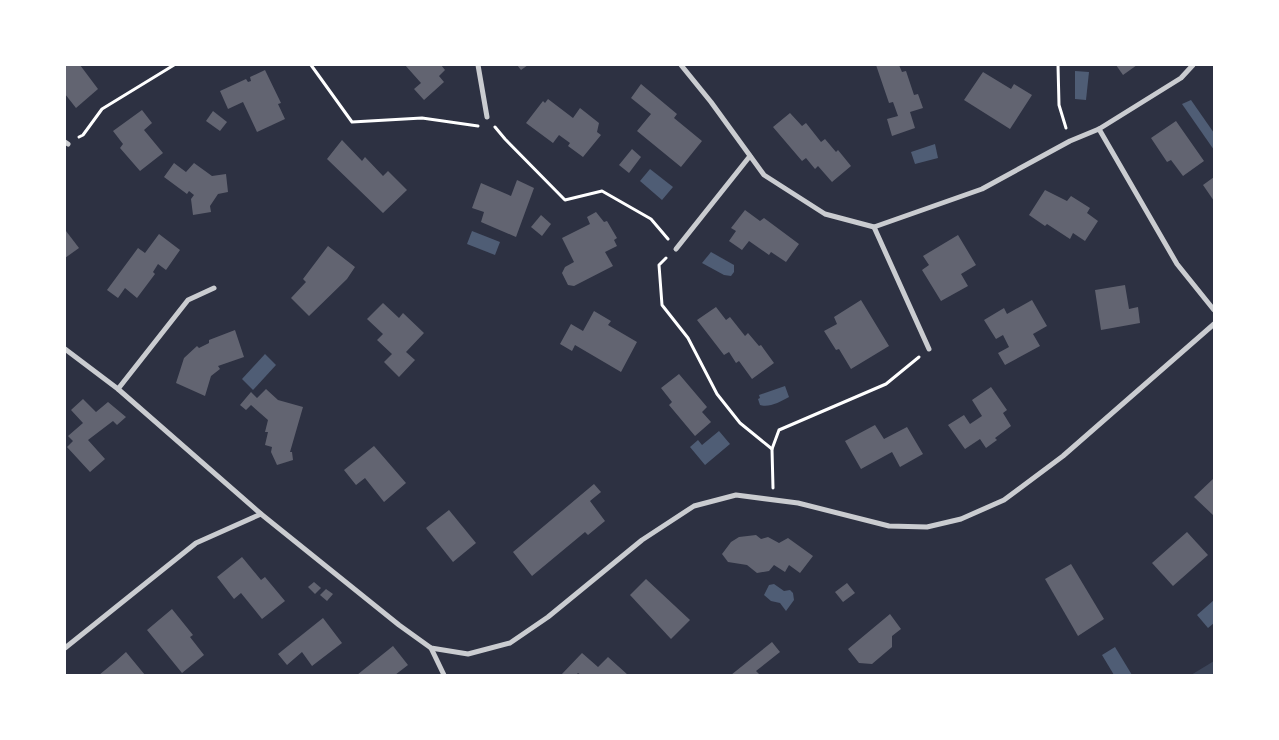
<svg xmlns="http://www.w3.org/2000/svg" width="1279" height="740" font-family="'Space Grotesk',sans-serif">
<style>
.green{fill:#3c4559}
.water{fill:#4f5d75}
.building{fill:#626471}
.lines{fill:none;stroke-linecap:round;stroke-linejoin:round}
.path{stroke:#fff;stroke-width:3}
.minor{stroke:#caccd0;stroke-width:5}
</style>
<rect width="100%" height="100%" fill="#2d3142"/>
<!-- green -->
<path class="green" d="M1214 661V675H1191Z"/>
<!-- water -->
<g class="water">
<path d="M1075 71 1089 72 1086 100 1075 99Z"/>
<path d="M1191 100 1214 133V150L1182 104Z"/>
<path d="M935 144 938 158 915 164 911 152Z"/>
<path d="M650 169 673 187 662 200 640 181Z"/>
<path d="M472 231 500 242 495 255 467 244Z"/>
<path d="M711 252 734 265V272L731 276 724 275 702 263Z"/>
<path d="M265 354 276 365 253 390 242 379Z"/>
<path d="M785 386 789 397C780 402 769 408 760 405L758 399 760 398 759 395Z"/>
<path d="M719 431 730 444 705 465 690 447 698 440 702 445Z"/>
<path d="M774 584 784 591 790 590 793 593 794 600 786 611 780 603 771 601 764 595 769 585Z"/>
<path d="M1214 600V623L1208 628 1197 615Z"/>
<path d="M1115 647 1132 675H1114L1102 655Z"/>
</g>
<!-- building -->
<g class="building">
<path d="M65 65H80L98 89 76 108 65 94Z"/>
<path d="M405 65H441L445 70 439 76 444 82 424 100 414 89 421 83Z"/>
<path d="M517 65H528L521 70Z"/>
<path d="M876 65H899L902 72 906 71 914 95 918 94 923 108 910 112 915 128 892 136 887 119 898 116 893 102 889 103Z"/>
<path d="M1116 65H1137L1123 75Z"/>
<path d="M265 70 281 103 278 104 285 119 257 132 243 102 228 109 220 91 246 79 248 82 251 81 250 77Z"/>
<path d="M983 72 1011 89 1014 84 1032 95 1010 129 964 100Z"/>
<path d="M641 84 677 114 674 118 702 141 681 167 637 131 651 114 631 98Z"/>
<path d="M548 99 573 118 580 108 599 123 597 132 601 135 583 157 568 146 570 143 559 135 553 143 526 123 543 101 545 103Z"/>
<path d="M142 110 152 123 144 130 163 153 140 171 120 148 123 144 113 131Z"/>
<path d="M213 111 227 122 220 131 206 121Z"/>
<path d="M790 113 802 126 806 123 821 142 825 139 836 152 838 150 851 166 832 182 818 166 815 169 806 158 802 161 773 127Z"/>
<path d="M1176 121 1204 161 1183 176 1171 160 1167 162 1151 138Z"/>
<path d="M342 140 362 161 365 157 383 176 388 171 407 190 383 213 327 159Z"/>
<path d="M632 149 641 157 629 173 619 165Z"/>
<path d="M174 163 186 172 194 163 212 176 226 174 228 192 218 194 210 206 211 212 193 215 191 199 194 195 189 191 187 194 164 177Z"/>
<path d="M1214 177V201L1203 185Z"/>
<path d="M517 180 534 188 516 237 481 222 484 212 472 208 481 183 511 196Z"/>
<path d="M1045 190 1067 201 1071 196 1090 208 1087 213 1098 221 1085 241 1073 233 1070 239 1047 224 1045 226 1029 215Z"/>
<path d="M745 210 760 221 764 218 799 244 786 262 771 252 769 255 749 241 742 250 729 241 736 231 731 228Z"/>
<path d="M596 212 604 222 607 221 617 238 614 240 617 246 605 252 613 266 574 286 568 285 562 273 565 267 574 262 562 238 590 224 587 217Z"/>
<path d="M541 215 551 224 542 236 531 227Z"/>
<path d="M66 231 79 248 65 258V232Z"/>
<path d="M159 234 180 250 166 270 158 264 153 272 155 274 137 298 125 288 118 298 107 290 138 248 145 253Z"/>
<path d="M958 235 976 265 961 274 968 286 941 301 922 270 929 265 923 256Z"/>
<path d="M328 246 355 267 347 279 309 316 291 298 306 282 303 279Z"/>
<path d="M1125 285 1129 309 1138 307 1140 323 1101 330 1095 290Z"/>
<path d="M861 300 889 346 851 369 839 349 836 350 824 331 837 324 834 317Z"/>
<path d="M1032 300 1047 326 1033 334 1040 346 1005 365 998 353 1009 347 1003 335 996 339 984 320 1004 308 1007 314Z"/>
<path d="M383 303 399 318 403 313 424 333 406 352 415 360 399 377 384 362 392 354 377 340 383 334 367 319Z"/>
<path d="M716 307 726 320 730 317 745 336 748 333 759 346 761 345 774 363 752 379 739 361 736 363 729 352 724 355 697 320Z"/>
<path d="M594 311 611 321 608 325 637 342 621 372 575 345 572 351 560 344 571 324 583 331Z"/>
<path d="M235 330 244 357 218 366 220 369 211 376 205 396 176 383 184 358 197 346 199 348 209 343V340Z"/>
<path d="M679 374 707 407 702 412 711 422 695 436 669 405 672 402 661 388Z"/>
<path d="M991 387 1007 410 1003 413 1011 426 995 438 997 440 986 448 980 439 965 449 948 425 964 415 970 424 982 416 972 400Z"/>
<path d="M266 389 278 400 303 407 290 452H292L293 460 277 465 271 452 272 447 265 445 268 432H265L268 420 251 405 246 410 240 405 251 392 257 398Z"/>
<path d="M83 399 96 412 108 402 126 417 117 425 113 421 88 440 105 459 90 472 67 447 73 441 68 436 83 423 71 410Z"/>
<path d="M875 425 884 439 907 427 923 454 900 467 892 452 861 469 845 441Z"/>
<path d="M374 446 406 483 384 502 365 478 356 485 344 470Z"/>
<path d="M1214 478V516L1194 497Z"/>
<path d="M594 484 601 492 590 501 605 521 588 535 585 532 532 576 513 552Z"/>
<path d="M449 510 476 543 453 562 426 528Z"/>
<path d="M1187 532 1208 555 1173 586 1152 563Z"/>
<path d="M756 535 761 539 768 537 779 543 788 538 813 556 800 573 789 565 785 572 774 565 769 571 757 573 747 565 728 562 722 554 731 542 739 537Z"/>
<path d="M242 557 261 580 265 577 285 601 262 619 241 593 234 599 217 577Z"/>
<path d="M1071 564 1104 619 1078 636 1045 579Z"/>
<path d="M646 579 690 620 671 639 630 595Z"/>
<path d="M314 582 321 588 315 594 308 587Z"/>
<path d="M847 583 855 593 843 602 835 592Z"/>
<path d="M326 589 333 594 327 601 320 595Z"/>
<path d="M172 609 193 635 190 637 204 655 182 673 147 630Z"/>
<path d="M890 614 901 629 892 636V647L872 664 859 663 848 649Z"/>
<path d="M323 618 342 643 312 666 302 652 287 665 278 654Z"/>
<path d="M772 642 780 652 756 671 760 675H731Z"/>
<path d="M393 646 408 665 395 675H357Z"/>
<path d="M126 652 145 675H99L116 661Z"/>
<path d="M582 653 598 667 608 657 628 675H581L578 673 576 675H561Z"/>
</g>
<g class="lines">
<!-- path -->
<g class="path">
<path d="M311 65 352 122 422 118 478 126"/>
<path d="M1058 65 1059 105 1066 128"/>
<path d="M495 127 505 139 565 200 602 191 651 219 668 239"/>
<path d="M79 137 83 135 102 109 174 65"/>
<path d="M666 258 659 265 662 305 688 338 717 394 740 423 772 449 773 488"/>
<path d="M772 449 779 430 886 384 919 357"/>
</g>
<!-- minor -->
<g class="minor">
<path d="M478 65 487 117"/>
<path d="M681 65 711 102 764 175 825 214 874 227 982 189 1070 141 1099 129 1181 78 1193 65"/>
<path d="M1099 129 1177 264 1214 310"/>
<path d="M65 142 68 144"/>
<path d="M874 227 929 349"/>
<path d="M676 249 750 156"/>
<path d="M65 349 118 389 261 514 399 625 431 648 468 654 510 643 548 617 642 540 694 506 736 495 798 503 889 526 927 527 961 519 1004 500 1063 456 1214 324"/>
<path d="M118 389 188 300 214 288"/>
<path d="M65 648 196 543 261 514"/>
<path d="M431 648 444 675"/>
</g>
</g>
<!-- border -->
<rect width="1279" height="740" fill="none" stroke="#ffffff" stroke-width="132"/>
</svg>
